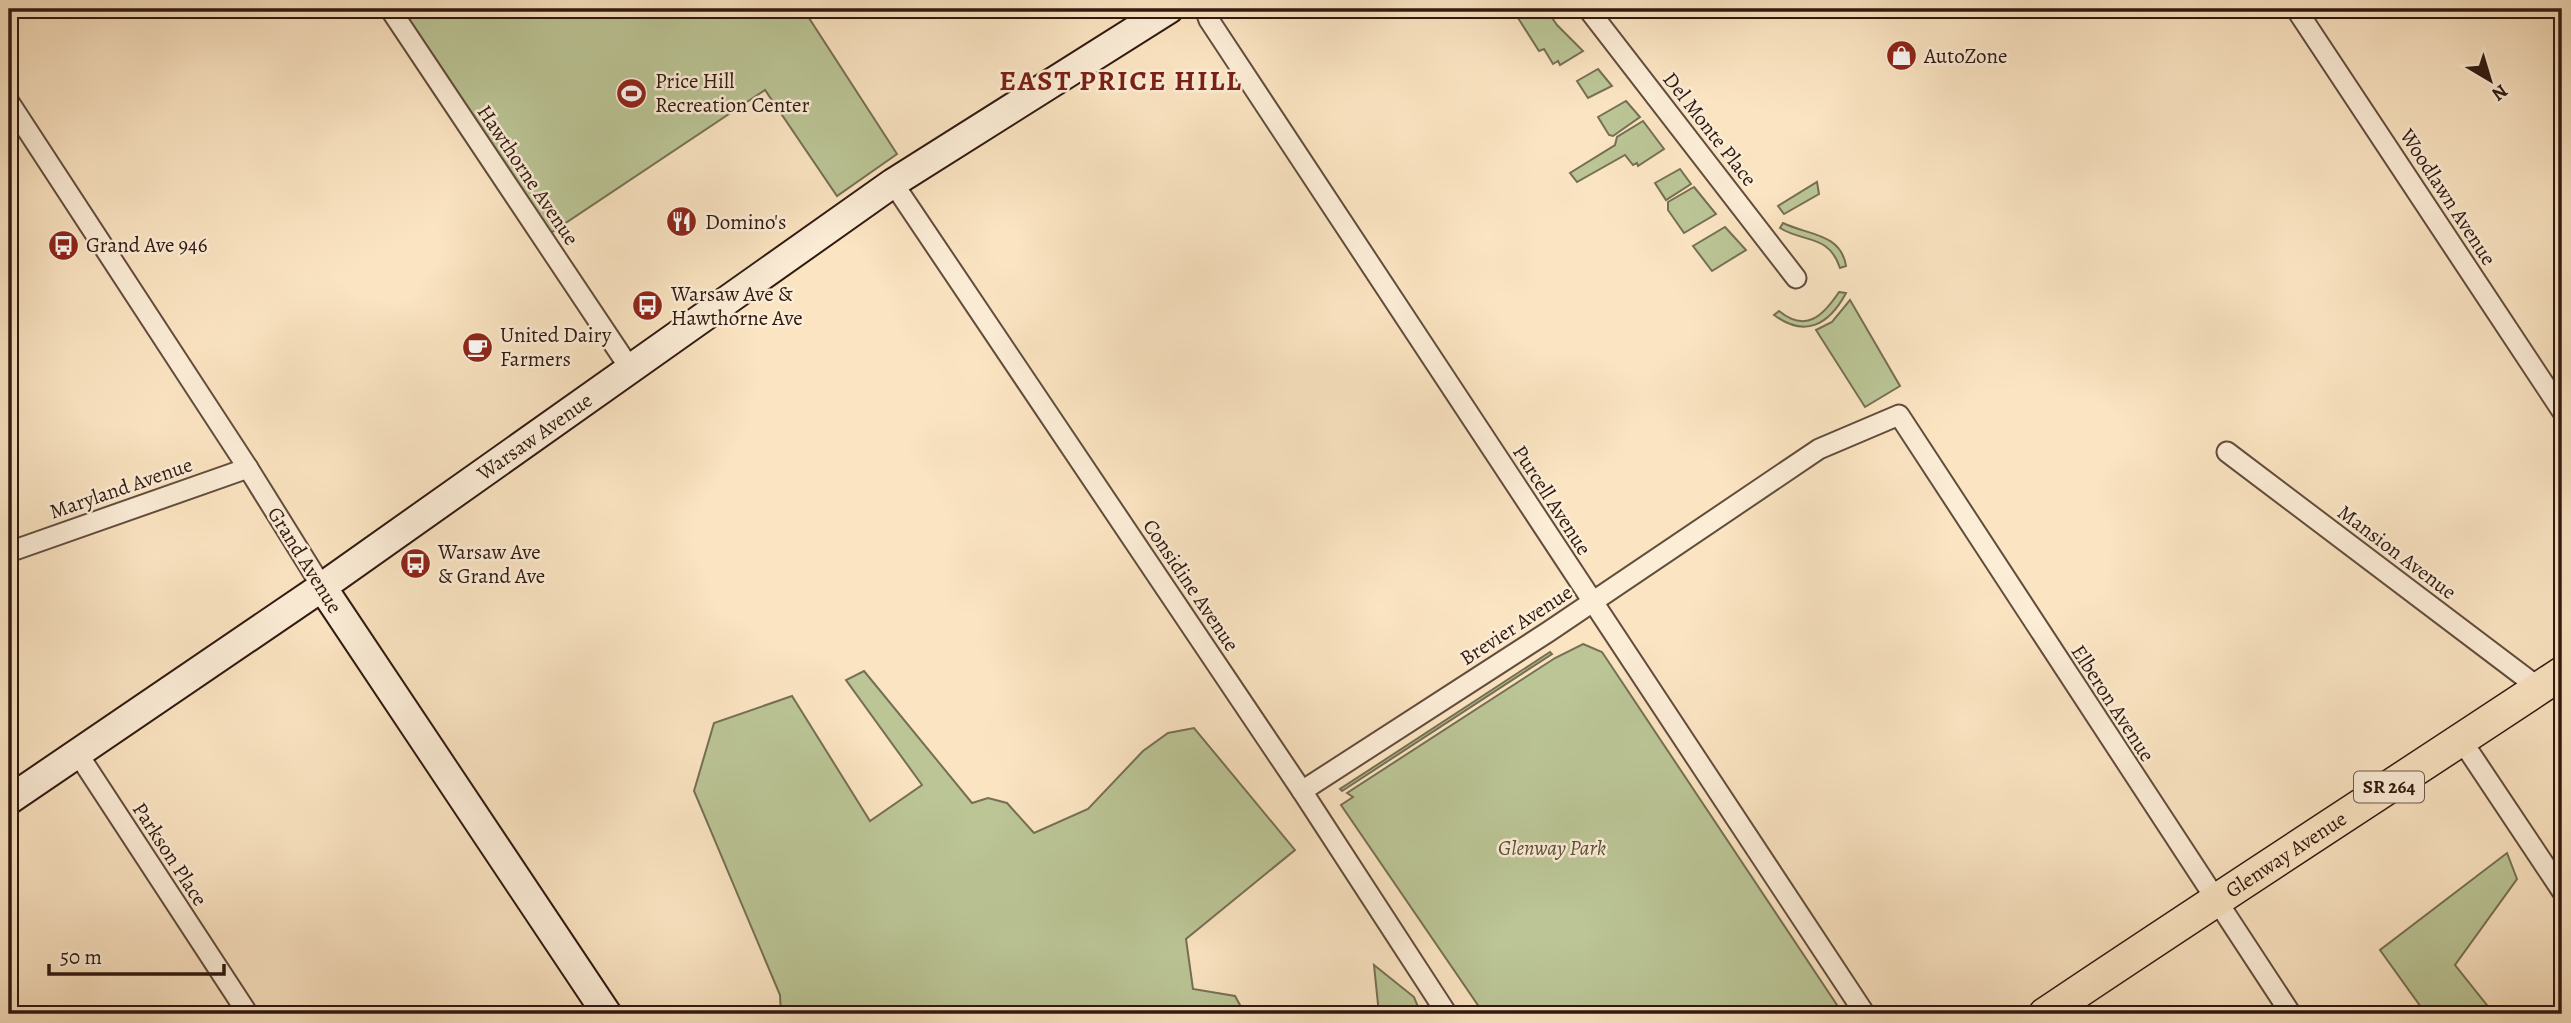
<svg xmlns="http://www.w3.org/2000/svg" width="2571" height="1023" font-family="Alegreya,serif">
<style>
.green{fill:#bbc596;stroke:#766f54;stroke-width:2}
.lines{fill:none;stroke-linecap:round;stroke-linejoin:round}
.street-casing{stroke:#634c3d;stroke-width:23}
.secondary-casing{stroke:#301911;stroke-width:32}
.primary-casing{stroke:#301911;stroke-width:35}
.street{stroke:#fcedd7;stroke-width:19}
.secondary{stroke:#fcedd7;stroke-width:28}
.primary{stroke:#fbe4c2;stroke-width:32}
.labels{text-anchor:middle;dominant-baseline:central;stroke-width:5;stroke-linejoin:round;paint-order:stroke}
.shield{fill:#fcedd7;stroke:#6d594c;stroke-width:2}
.shield-label{font-size:19px;font-weight:bold;fill:#301911}
.poi-label{font-size:21px;fill:#301911;stroke:#fcedd7;text-anchor:start}
.street-label{font-size:21px;fill:#301911;stroke:#fcedd7}
.park-label{font-size:21px;font-style:italic;fill:#5a4d39;stroke:#fcedd7}
.district-label{font-size:28px;font-weight:bold;letter-spacing:2px;fill:#7a1f14;stroke:#fcedd7}
</style>
<rect width="100%" height="100%" fill="#fbe4c2"/>
<filter id="stains"><feTurbulence type="fractalNoise" baseFrequency=".00286" numOctaves="4"/><feColorMatrix values="0 0 0 0 .2 0 0 0 0 .09 0 0 0 0 .02 0 0 0 .5 -.17"/></filter>
<radialGradient id="worn" r=".72"><stop offset=".6" stop-color="#630" stop-opacity="0"/><stop offset="1" stop-color="#630" stop-opacity=".3"/></radialGradient>
<!-- green -->
<g class="green">
<path d="M390 9H823L809 18 897 154 837 196 765 90 543 238Z"/>
<path d="M1536 9H1546L1557 25 1583 51 1560 65 1558 61 1553 64 1544 49 1539 51 1518 18Z"/>
<path d="M1598 69 1612 86 1588 98 1577 81Z"/>
<path d="M1626 101 1640 117 1613 136 1609 135 1598 117Z"/>
<path d="M1643 121 1664 149 1638 166 1637 163 1633 165 1625 155 1577 182 1570 173 1615 145 1617 137Z"/>
<path d="M1680 169 1691 184 1666 200 1655 183Z"/>
<path d="M1817 182 1819 194 1784 214 1778 206Z"/>
<path d="M1694 187 1716 214 1684 233 1668 210V202Z"/>
<path d="M1783 223C1807 235 1841 233 1846 266L1840 268C1829 234 1804 243 1780 228Z"/>
<path d="M1725 227 1746 250 1712 271 1693 246Z"/>
<path d="M1839 292 1846 293C1829 325 1805 338 1774 315L1779 311C1806 333 1823 316 1839 292Z"/>
<path d="M1850 300 1900 386 1865 407 1816 330 1832 322Z"/>
<path d="M1583 644 1602 652 1843 1014H1484L1341 805 1353 797 1347 793 1555 658Z"/>
<path d="M1550 652 1552 654 1342 791 1340 789Z"/>
<path d="M864 671 972 803 988 798 1007 803 1034 833 1088 809 1143 751 1168 733 1194 728 1295 850 1186 939 1193 989 1235 996 1245 1014H781L780 995 694 791 714 723 792 696 870 821 922 785 846 680Z"/>
<path d="M2507 853 2517 879 2455 965 2494 1014H2426L2380 950Z"/>
<path d="M1374 965 1414 997 1421 1014H1379Z"/>
</g>
<g class="lines">
<defs>
<g id="street">
<path d="M390 9 629 367"/>
<path d="M1205 9 1209 20 1865 1014"/>
<path d="M1588 9 1796 278"/>
<path d="M2296 9 2562 411"/>
<path d="M9 102 248 468 322 587"/>
<path d="M893 183 1302 791 1447 1014"/>
<path d="M2227 452 2539 688"/>
<path d="M9 552 248 468"/>
<path d="M2462 741 2562 891"/>
<path d="M78 754 248 1014"/>
<path d="M1302 791 1548 632 1819 449 1899 415 2291 1014"/>
</g>
<g id="secondary">
<path d="M322 587 607 1014"/>
<path id="s1" d="M9 800 322 587 893 183 1169 9"/>
</g>
<g id="primary">
<path id="s2" d="M2045 1014C2216 899 2390 787 2562 673"/>
</g>
</defs>
<!-- street casing -->
<use href="#street" class="street-casing"/>
<!-- secondary casing -->
<use href="#secondary" class="secondary-casing"/>
<!-- primary casing -->
<use href="#primary" class="primary-casing"/>
<!-- street -->
<use href="#street" class="street"/>
<!-- secondary -->
<use href="#secondary" class="secondary"/>
<!-- primary -->
<use href="#primary" class="primary"/>
</g>
<!-- icons -->
<defs>
<symbol id="shop-disc" viewBox="-11 -11 22 22"><circle r="9.5" fill="#8f2418" stroke="#fcedd7"/><path d="M-5-2.5h2.3a2.7 3.5 0 0 1 5.4 0H5L5.5 6h-11ZM-1.5-2.5h3a1.5 2.3 0 0 0-3 0Z" fill="#fff"/></symbol>
<symbol id="stadium-disc" viewBox="-11 -11 22 22"><circle r="9.5" fill="#8f2418" stroke="#fcedd7"/><path d="M0-5a6.5 5 0 1 0 0 10a6.5 5 0 1 0 0-10ZM-3.5-1.8h7v3.6h-7Z" fill="#fff"/></symbol>
<symbol id="restaurant-disc" viewBox="-11 -11 22 22"><circle r="9.5" fill="#8f2418" stroke="#fcedd7"/><path d="M-5-6h1v4h1v-4h1v4h1v-4h1v5L-1.5 .5V6h-2V.5L-5-1ZM5-6V6H3V1.5H1.5Q1.5-4 5-6Z" fill="#fff"/></symbol>
<symbol id="bus-disc" viewBox="-11 -11 22 22"><circle r="9.5" fill="#8f2418" stroke="#fcedd7"/><path d="M-5-6H5V4H4V6H2V4H-2V6H-4V4H-5ZM-3.5-4V0h7V-4ZM-3.5 1.2v1.5H-2V1.2ZM2 1.2v1.5H3.5V1.2Z" fill="#fff"/></symbol>
<symbol id="cafe-disc" viewBox="-11 -11 22 22"><circle r="9.5" fill="#8f2418" stroke="#fcedd7"/><path d="M-5.5-4.5H6V0H3Q3 3.5 0 3.5H-2.5Q-5.5 3.5-5.5 0ZM3-3.2v2h1.7v-2ZM-6 4.5H4V6H-6Z" fill="#fff"/></symbol>
</defs>
<g fill-rule="evenodd">
<use href="#shop-disc" x="1884" y="38" width="35" height="35"/>
<use href="#stadium-disc" x="614" y="76" width="35" height="35"/>
<use href="#restaurant-disc" x="664" y="204" width="35" height="35"/>
<use href="#bus-disc" x="46" y="228" width="35" height="35"/>
<use href="#bus-disc" x="630" y="288" width="35" height="35"/>
<use href="#cafe-disc" x="460" y="330" width="35" height="35"/>
<use href="#bus-disc" x="398" y="546" width="35" height="35"/>
</g>
<g class="labels">
<!-- shield labels -->
<rect class="shield" x="2354" y="771.5" width="70" height="31" rx="5"/>
<g class="shield-label">
<text x="2389" y="787">SR 264</text>
</g>
<!-- poi labels -->
<g class="poi-label">
<text x="1924" y="56">AutoZone</text>
<text x="655" y="81">Price Hill<tspan x="655" dy="24">Recreation Center</tspan></text>
<text x="705" y="222">Domino's</text>
<text x="86" y="245">Grand Ave 946</text>
<text x="671" y="294">Warsaw Ave &amp;<tspan x="671" dy="24">Hawthorne Ave</tspan></text>
<text x="500" y="335">United Dairy<tspan x="500" dy="24">Farmers</tspan></text>
<text x="438" y="552">Warsaw Ave<tspan x="438" dy="24">&amp; Grand Ave</tspan></text>
</g>
<!-- street labels -->
<g class="street-label">
<text transform="translate(1710 129) rotate(52)">Del Monte Place</text>
<text transform="translate(528 175) rotate(56)">Hawthorne Avenue</text>
<text transform="translate(2448 197) rotate(57)">Woodlawn Avenue</text>
<text stroke="none"><textPath href="#s1" startOffset="639">Warsaw Avenue</textPath></text>
<text transform="translate(121 488) rotate(-19)">Maryland Avenue</text>
<text transform="translate(1552 500) rotate(57)">Purcell Avenue</text>
<text transform="translate(2397 552) rotate(37)">Mansion Avenue</text>
<text transform="translate(305 560) rotate(58)">Grand Avenue</text>
<text transform="translate(1191 585) rotate(56)">Considine Avenue</text>
<text transform="translate(1516 625) rotate(-33)">Brevier Avenue</text>
<text transform="translate(2113 703) rotate(57)">Elberon Avenue</text>
<text transform="translate(170 854) rotate(57)">Parkson Place</text>
<text stroke="none"><textPath href="#s2" startOffset="289">Glenway Avenue</textPath></text>
</g>
<!-- park labels -->
<g class="park-label">
<text x="1552" y="848">Glenway Park</text>
</g>
<!-- district labels -->
<g class="district-label">
<text x="1121" y="81">EAST PRICE HILL</text>
</g>
</g>
<!-- margin -->
<rect width="2571" height="1023" fill="none" stroke="#fbe4c2" stroke-width="35"/>
<rect x="10" y="10" width="2550" height="1002" fill="none" stroke="#301911" stroke-width="3.5"/>
<rect x="18" y="18" width="2536" height="988" fill="none" stroke="#301911" stroke-width="2"/>
<!-- north arrow -->
<g transform="translate(2490 80) rotate(142)" stroke="#fcedd7" stroke-width="5" paint-order="stroke">
<path d="M0-5L12 26L0 18L-12 26Z" fill="#301911"/>
<text y="-10" font-size="19" font-weight="bold" text-anchor="middle" fill="#301911">N</text>
</g>
<!-- scale -->
<path d="M49 964v10h175v-10" fill="none" stroke="#301911" stroke-width="3.5"/>
<text x="60" y="964" font-size="21" fill="#301911" stroke="#fcedd7" stroke-width="5" paint-order="stroke">50 m</text>
<rect width="100%" height="100%" filter="url(#stains)"/>
<rect width="100%" height="100%" fill="url(#worn)"/>
</svg>
